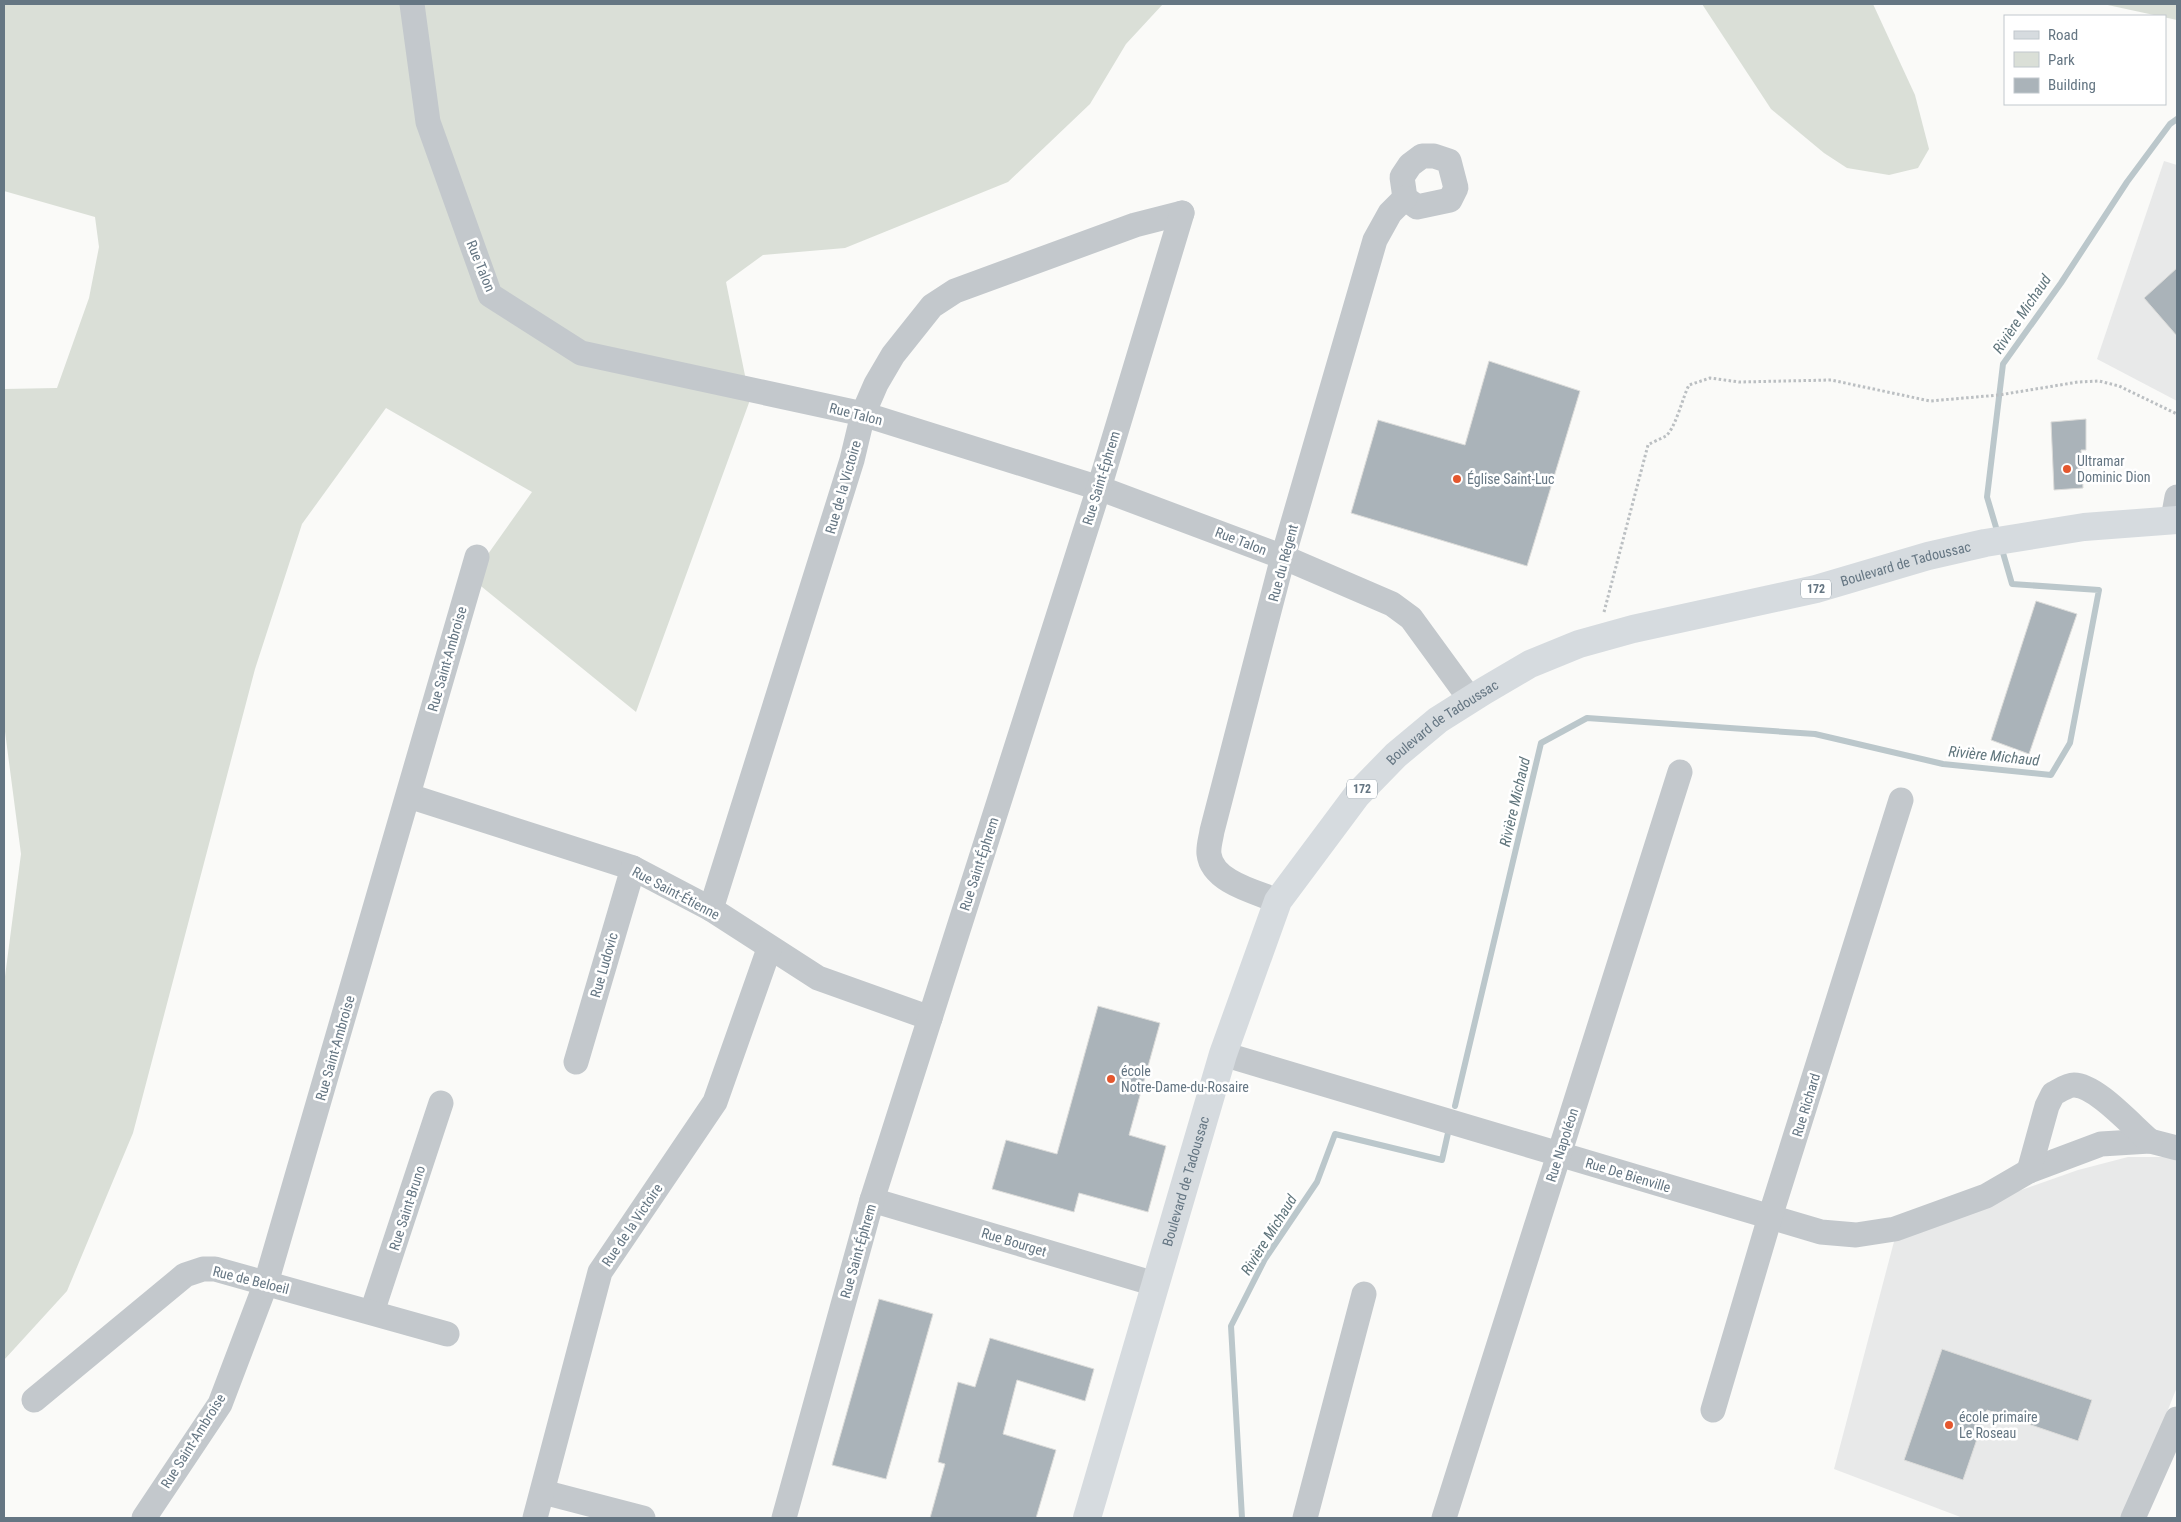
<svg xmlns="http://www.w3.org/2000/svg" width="2181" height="1522" font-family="'Roboto Condensed',sans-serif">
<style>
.built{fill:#e8e9e9}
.green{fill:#dadfd7}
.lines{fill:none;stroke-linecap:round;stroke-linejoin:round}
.stream{stroke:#bbc7cb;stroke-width:6}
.building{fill:#aab3b9;stroke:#dcdcda}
.path{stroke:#bbbfc2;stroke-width:3;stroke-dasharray:2.5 2.5;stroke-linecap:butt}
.minor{stroke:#c3c8cc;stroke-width:25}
.major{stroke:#d6dbdf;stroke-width:28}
.poi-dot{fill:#e4572e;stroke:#fff;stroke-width:2}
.labels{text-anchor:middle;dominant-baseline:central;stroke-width:5;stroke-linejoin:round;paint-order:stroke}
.shield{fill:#fff;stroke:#939fa8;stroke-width:1}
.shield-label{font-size:12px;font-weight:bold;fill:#657683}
.street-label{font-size:14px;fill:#657683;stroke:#fff}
.poi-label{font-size:14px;fill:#657683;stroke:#fff;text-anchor:start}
.water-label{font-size:15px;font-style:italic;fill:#60757c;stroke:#fff}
</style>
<rect width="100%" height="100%" fill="#fafaf8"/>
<!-- built -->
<g class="built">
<path d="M2164 161 2177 165V401L2097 359Z"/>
<path d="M2128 1157H2177V1387L2125 1518H1963L1834 1469 1896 1234 2078 1170Z"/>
</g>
<!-- green -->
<g class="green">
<path d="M4 4H1163L1126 44 1090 104 1008 182 845 248 763 255 726 282 750 400 636 712 471 578 532 492 386 408 302 524 255 669 133 1133 67 1291 4 1360V984L21 854 4 724V389L57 388 89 298 99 247 95 217 4 191Z"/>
<path d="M1702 4H1873L1915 95 1929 149 1918 168 1889 175 1847 168 1824 153 1771 109Z"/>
<path d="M2103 4H2177V20Z"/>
</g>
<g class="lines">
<!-- stream -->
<g class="stream">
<path d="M1998 534 1987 497 2003 364 2061 283 2127 182 2170 124 2177 119"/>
<path d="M1455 1106 1541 743 1587 718 1815 734 1943 764 2051 775 2070 743 2099 590 2012 584 2001 546"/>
<path d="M1242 1518 1231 1326 1265 1259 1317 1182 1335 1134 1442 1160 1448 1133"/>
</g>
</g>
<!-- building -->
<g class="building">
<path d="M2177 268V336L2144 298Z"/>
<path d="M1489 361 1580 391 1527 566 1351 513 1378 420 1465 445Z"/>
<path d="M2086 419V450H2081L2083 488 2054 490 2051 422Z"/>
<path d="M2036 601 2077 614 2029 754 1991 740Z"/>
<path d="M1098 1006 1160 1023 1129 1135 1166 1146 1148 1212 1079 1193 1074 1212 992 1189 1006 1140 1057 1154Z"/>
<path d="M879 1299 933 1314 886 1479 832 1465Z"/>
<path d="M990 1338 1094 1369 1085 1401 1017 1380 1003 1434 1056 1450 1036 1518H930L945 1464 938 1462 958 1382 975 1387Z"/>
<path d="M1942 1349 2092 1400 2078 1441 1987 1410 1963 1480 1904 1460Z"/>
</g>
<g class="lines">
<!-- path -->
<path class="path" d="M1604 612 1648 445C1653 442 1660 439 1666 436 1676 427 1682 399 1689 385L1710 378 1739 382 1831 380 1930 401 1999 395 2078 382 2099 381 2119 386 2177 414"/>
<!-- minor -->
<g class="minor">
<path d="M412 4 428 122 490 295 581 353 863 414 1099 488 1283 557 1392 604 1411 618 1470 699"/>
<path d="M1422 156H1434L1449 161 1456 188 1450 200 1417 207 1405 198 1402 177 1410 165Z"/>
<path d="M2173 519 2177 497"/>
<path d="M409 796 633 868 711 909 818 978 930 1018"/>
<path d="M1278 901C1256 892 1212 882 1209 854 1208 847 1211 838 1212 831L1283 557 1375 240 1390 213 1405 198"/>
<path d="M711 909 852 460 863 414 876 384 893 355 932 306 955 291 1135 225 1182 213"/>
<path d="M1223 1054 1821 1232 1856 1235 1895 1229 1986 1196 2029 1171 2101 1144 2150 1141 2177 1148"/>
<path d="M576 1062 633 868"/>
<path d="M2029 1171 2047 1106 2053 1094C2059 1091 2067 1085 2074 1085 2096 1085 2132 1126 2150 1141"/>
<path d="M872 1200 1155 1284"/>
<path d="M372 1312 441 1103"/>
<path d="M34 1400 185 1275 203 1269H215L447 1334"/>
<path d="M1713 1410 1770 1217 1901 800"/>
<path d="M543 1492 643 1518"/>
<path d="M144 1518 220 1404 266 1283 477 557"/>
<path d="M535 1518 600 1272 715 1102 769 949"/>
<path d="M784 1518 872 1200 1099 488 1182 213"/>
<path d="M1305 1518 1364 1294"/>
<path d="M1444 1518 1680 772"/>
<path d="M2133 1518 2177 1419"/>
</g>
<!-- major -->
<path class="major" id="s1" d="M1087 1518 1223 1054 1278 901 1357 795 1396 755 1438 720 1484 691 1530 664 1579 644 1633 629 1816 589 1928 556 1985 543 2084 527 2177 520"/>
</g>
<!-- markers -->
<g class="poi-dot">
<circle cx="2067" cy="469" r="5"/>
<circle cx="1457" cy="479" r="5"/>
<circle cx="1111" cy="1079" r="5"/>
<circle cx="1949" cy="1425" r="5"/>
</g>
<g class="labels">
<!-- shield labels -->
<g class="shield">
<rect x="1801" y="579.5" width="30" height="19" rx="4"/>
<rect x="1347" y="779.5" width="30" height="19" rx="4"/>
</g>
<g class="shield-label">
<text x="1816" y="589">172</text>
<text x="1362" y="789">172</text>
</g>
<!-- street labels -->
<g class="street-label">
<text transform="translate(481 266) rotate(68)">Rue Talon</text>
<text transform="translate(856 414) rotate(14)">Rue Talon</text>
<text transform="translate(1101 478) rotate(-73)">Rue Saint-Éphrem</text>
<text transform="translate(843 487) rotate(-74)">Rue de la Victoire</text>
<text transform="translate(1241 541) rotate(21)">Rue Talon</text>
<text transform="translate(1283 563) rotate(-75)">Rue du Régent</text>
<text stroke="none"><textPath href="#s1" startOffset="1386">Boulevard de Tadoussac</textPath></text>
<text transform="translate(447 659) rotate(-74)">Rue Saint-Ambroise</text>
<text stroke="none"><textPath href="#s1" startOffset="891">Boulevard de Tadoussac</textPath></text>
<text transform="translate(979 864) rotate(-72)">Rue Saint-Éphrem</text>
<text transform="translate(676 893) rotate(28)">Rue Saint-Étienne</text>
<text transform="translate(604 965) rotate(-74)">Rue Ludovic</text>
<text transform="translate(335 1048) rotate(-74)">Rue Saint-Ambroise</text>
<text transform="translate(1806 1105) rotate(-73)">Rue Richard</text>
<text transform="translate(1562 1145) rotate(-72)">Rue Napoléon</text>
<text transform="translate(1628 1175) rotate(17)">Rue De Bienville</text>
<text stroke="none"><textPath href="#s1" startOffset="351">Boulevard de Tadoussac</textPath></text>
<text transform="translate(407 1208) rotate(-72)">Rue Saint-Bruno</text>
<text transform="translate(632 1225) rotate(-56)">Rue de la Victoire</text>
<text transform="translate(1014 1242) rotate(17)">Rue Bourget</text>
<text transform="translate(858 1251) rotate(-74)">Rue Saint-Éphrem</text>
<text transform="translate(251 1280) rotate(14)">Rue de Beloeil</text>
<text transform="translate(193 1441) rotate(-58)">Rue Saint-Ambroise</text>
</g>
<!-- poi labels -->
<g class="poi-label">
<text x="2077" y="461">Ultramar<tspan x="2077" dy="16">Dominic Dion</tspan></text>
<text x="1467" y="479">Église Saint-Luc</text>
<text x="1121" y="1071">école<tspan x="1121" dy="16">Notre-Dame-du-Rosaire</tspan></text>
<text x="1959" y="1417">école primaire<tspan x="1959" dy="16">Le Roseau</tspan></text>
</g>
<!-- water labels -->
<g class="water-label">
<text transform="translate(2022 314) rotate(-56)">Rivière Michaud</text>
<text transform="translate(1994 756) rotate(6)">Rivière Michaud</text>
<text transform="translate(1515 802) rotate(-77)">Rivière Michaud</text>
<text transform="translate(1269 1235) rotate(-58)">Rivière Michaud</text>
</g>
</g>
<!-- border -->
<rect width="2181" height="1522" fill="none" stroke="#657683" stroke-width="10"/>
<!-- legend -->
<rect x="2004" y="15" width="162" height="90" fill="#ffffff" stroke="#c1c8cd"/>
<rect x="2014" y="31" width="25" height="8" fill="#d6dbdf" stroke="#c1c8cd"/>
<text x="2048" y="40" font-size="15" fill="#657683">Road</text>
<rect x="2014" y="52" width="25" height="15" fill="#dadfd7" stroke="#c1c8cd"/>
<text x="2048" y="65" font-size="15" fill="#657683">Park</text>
<rect x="2014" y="78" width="25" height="15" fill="#aab3b9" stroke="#c1c8cd"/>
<text x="2048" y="90" font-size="15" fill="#657683">Building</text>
</svg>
